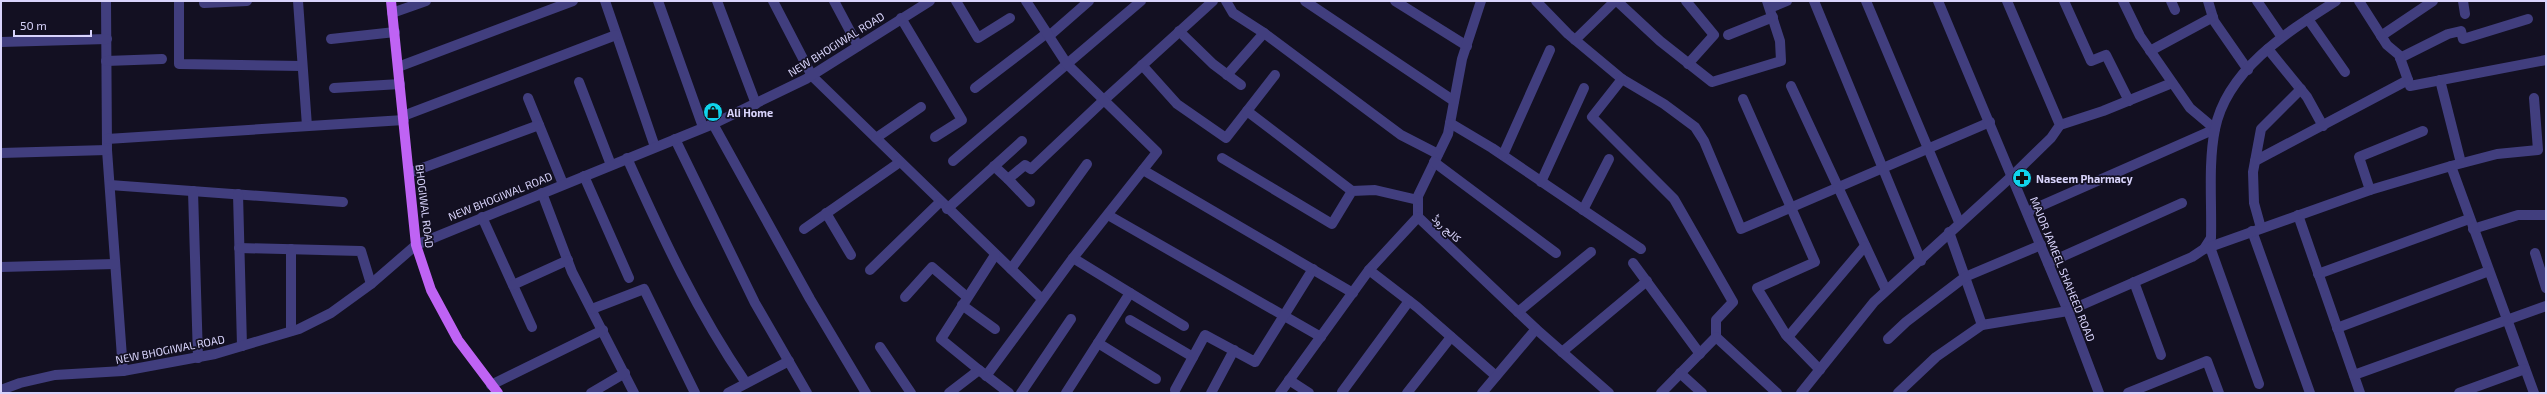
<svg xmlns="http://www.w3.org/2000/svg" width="2547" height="394" font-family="'Exo 2',Vazirmatn,sans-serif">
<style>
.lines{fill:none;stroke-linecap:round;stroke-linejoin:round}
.minor{stroke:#413e7e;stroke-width:10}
.major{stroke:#bf63f4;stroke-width:10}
.labels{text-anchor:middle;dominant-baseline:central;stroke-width:3.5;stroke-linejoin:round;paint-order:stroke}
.street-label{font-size:11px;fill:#d9d4fc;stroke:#131022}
.poi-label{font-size:11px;font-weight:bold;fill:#d9d4fc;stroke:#131022;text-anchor:start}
</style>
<rect width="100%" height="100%" fill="#131022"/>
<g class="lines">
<!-- minor -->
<g class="minor">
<path d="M106 1 107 150 123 371"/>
<path d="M179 1V64L302 66"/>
<path d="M298 1 307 126"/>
<path d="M605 1 655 147"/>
<path d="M658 1 703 127"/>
<path d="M717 1 756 104"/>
<path d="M773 1 812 76 1042 299"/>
<path d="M834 1 858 46"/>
<path d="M956 1 978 38 1010 18"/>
<path d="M1226 1 1233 13 1264 33"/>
<path d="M1305 1 1454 101"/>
<path d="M1395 1 1467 46"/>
<path d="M1481 1 1462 59 1448 134 1418 196V217L1536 329 1609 393"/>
<path d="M1536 1 1568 34 1622 79 1664 104 1695 127 1704 141 1741 229 1990 122"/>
<path d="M1617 1 1660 41 1712 82 1781 61 1780 41 1767 1"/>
<path d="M1686 1 1714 35 1688 64"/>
<path d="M1814 1 1921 261"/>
<path d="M1866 1 1959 222"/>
<path d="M1938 1 2068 311 2099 393"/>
<path d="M2064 1 2091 61 2106 55 2129 101"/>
<path d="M2171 1 2175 10"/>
<path d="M2208 1 2214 21 2248 70"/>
<path d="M2257 1 2281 36"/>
<path d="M2463 1 2465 14"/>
<path d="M204 3 247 1"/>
<path d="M1770 8 1787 1"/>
<path d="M392 13 426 1"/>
<path d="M901 18 962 120 935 137"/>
<path d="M2308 19 2345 72"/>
<path d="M1179 31 1213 64 1241 85"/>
<path d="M1728 35 1773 17"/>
<path d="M1049 36 1089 1"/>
<path d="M2381 36 2433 1"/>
<path d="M331 39 395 32"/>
<path d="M1575 40 1615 1"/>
<path d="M1 42 107 39"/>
<path d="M2268 49 2307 97 2323 126"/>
<path d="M2150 51 2213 17"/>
<path d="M2400 58 2448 34 2461 31 2463 39 2528 19"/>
<path d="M106 61 162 59"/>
<path d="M1142 65 1177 104 1226 138 1275 75"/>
<path d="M398 67 573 1"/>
<path d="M1227 75 1264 33 1401 135 1438 154"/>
<path d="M1622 79 1592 117 1674 199 1733 302 1716 320V337L1777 393"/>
<path d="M2408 80 2410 86 2546 60"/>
<path d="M2440 80 2461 163"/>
<path d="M579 82 611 165"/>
<path d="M1791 86 1886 290"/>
<path d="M334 88 400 84"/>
<path d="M975 88 1047 33"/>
<path d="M528 98 563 184"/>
<path d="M1743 99 1815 262 1757 288 1786 335 1820 370"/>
<path d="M1247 111 1352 191"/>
<path d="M403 116 616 35"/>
<path d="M1450 123 1492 148 1641 249"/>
<path d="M713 124 810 299 866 393"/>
<path d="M2060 125 2103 111 2172 83"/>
<path d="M876 138 921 107"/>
<path d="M107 139 404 120"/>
<path d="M675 139 755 303 807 393"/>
<path d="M1 153 107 150"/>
<path d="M1503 155 1550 50"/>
<path d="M627 158C662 236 697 312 746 383"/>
<path d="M1222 158 1332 224 1352 191 1375 190 1418 200"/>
<path d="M953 161 1141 1"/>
<path d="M2255 161 2408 80 2399 55 2387 45 2359 1"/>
<path d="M1434 162 1556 253"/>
<path d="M994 166 1008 179"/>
<path d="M2451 166 2497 154 2538 150 2534 98"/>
<path d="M1143 170 1353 293"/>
<path d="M409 173 539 125"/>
<path d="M584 176 629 278"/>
<path d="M1541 182 1584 88"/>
<path d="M110 185 343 202"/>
<path d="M2370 190 2359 157 2423 131"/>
<path d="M193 191 198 358"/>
<path d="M542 193 572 272 634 393"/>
<path d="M238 194 242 346"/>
<path d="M1030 202 1008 179 1025 165 1031 169 1104 100 1213 1"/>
<path d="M947 209 1022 141"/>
<path d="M1583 210 1609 159"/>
<path d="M2027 212 2215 129 2190 108 2140 36 2123 1"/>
<path d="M826 213 851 255"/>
<path d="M1108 215 1321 337"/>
<path d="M2298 215 2360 393"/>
<path d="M482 217 532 327"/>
<path d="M2261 228 2254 203 2253 172 2261 129 2301 89"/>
<path d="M804 229 900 162"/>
<path d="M2473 229 2518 215H2546"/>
<path d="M2252 231 2310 393"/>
<path d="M1949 232 1982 325 2068 311 2192 257 2204 249 2211 238C2212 202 2208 164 2215 129 2227 69 2289 31 2336 1"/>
<path d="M2210 247 2259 384"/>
<path d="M239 248 361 251 371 284"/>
<path d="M291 249V331"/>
<path d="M2204 249 2370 190 2451 166 2534 393"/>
<path d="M2535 253 2546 288"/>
<path d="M1073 258 1184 326"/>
<path d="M1633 263 1700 354"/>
<path d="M2048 263 2182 203"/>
<path d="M1 267 115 264"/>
<path d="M1011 269 1087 164"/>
<path d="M870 270 940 202"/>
<path d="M1369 270 1418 217"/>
<path d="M2318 274 2469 219"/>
<path d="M2134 282 2161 355"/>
<path d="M513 285 568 260"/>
<path d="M905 297 932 267 967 297"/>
<path d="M962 305 995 329"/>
<path d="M592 309 644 289 695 393"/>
<path d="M1518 312 1591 252"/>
<path d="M1130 320 1193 357"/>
<path d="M2337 328 2489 271"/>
<path d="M1788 337 1865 246"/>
<path d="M1888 339 1906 322 1965 277 2041 245"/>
<path d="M1098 343 1156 379"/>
<path d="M880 347 911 393"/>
<path d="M1562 352 1647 281"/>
<path d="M979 370 941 339 995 255"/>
<path d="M1680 373 1702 393"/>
<path d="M2354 375 2546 306"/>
<path d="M986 376 1073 258 1157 152 1067 64 1026 1"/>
<path d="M1289 380 1309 393"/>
<path d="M491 385 603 330"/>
<path d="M1 390 20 383 55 375 123 371 215 354 299 329 331 313 371 284 416 245 713 124 806 79 930 1"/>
<path d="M1175 390 1205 335 1255 362 1313 269"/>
<path d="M1342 392 1409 301"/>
<path d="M591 393 625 373"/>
<path d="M728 393 789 361"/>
<path d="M949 393 979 370 1009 393"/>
<path d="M1021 393 1071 319"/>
<path d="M1066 393 1130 293"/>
<path d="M1211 393 1234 350"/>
<path d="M1280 393 1369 270 1417 307 1496 376"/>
<path d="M1407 393 1451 337"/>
<path d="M1482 393 1536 329"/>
<path d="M1661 393 1716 337"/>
<path d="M1801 393 1874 302 2012 176 2051 138 2060 125 2007 1"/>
<path d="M1898 393 1936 357 1982 325"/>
<path d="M2128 393 2207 361 2219 393"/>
<path d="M2459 393 2525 369"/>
</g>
<!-- major -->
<path class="major" d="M391 1 416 245 431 290 458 340 498 393"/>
</g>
<!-- icons -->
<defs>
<symbol id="shop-disc" viewBox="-11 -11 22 22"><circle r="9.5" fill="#10d4ec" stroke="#131022"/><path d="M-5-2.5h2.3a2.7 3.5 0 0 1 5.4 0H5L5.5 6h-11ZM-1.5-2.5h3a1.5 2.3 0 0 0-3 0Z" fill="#111"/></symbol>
<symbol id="pharmacy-disc" viewBox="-11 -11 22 22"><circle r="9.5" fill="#10d4ec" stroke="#131022"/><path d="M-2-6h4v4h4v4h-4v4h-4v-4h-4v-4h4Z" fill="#111"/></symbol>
</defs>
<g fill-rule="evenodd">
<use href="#shop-disc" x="702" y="101" width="22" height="22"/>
<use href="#pharmacy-disc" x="2011" y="167" width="22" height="22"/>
</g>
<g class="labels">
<!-- street labels -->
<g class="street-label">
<text transform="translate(836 44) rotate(-32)">NEW BHOGIWAL ROAD</text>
<text transform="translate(500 196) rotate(-22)">NEW BHOGIWAL ROAD</text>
<text transform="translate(425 206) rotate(83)">BHOGIWAL ROAD</text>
<text transform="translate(1447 228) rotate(43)">کالج روڈ</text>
<text transform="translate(2063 269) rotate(68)">MAJOR JAMEEL SHAHEED ROAD</text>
<text transform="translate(170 349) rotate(-11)">NEW BHOGIWAL ROAD</text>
</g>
<!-- poi labels -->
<g class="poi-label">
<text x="727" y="112">Ali Home</text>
<text x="2036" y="178">Naseem Pharmacy</text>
</g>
</g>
<!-- border -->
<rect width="2547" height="394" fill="none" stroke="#d9d4fc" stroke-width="4"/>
<!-- scale -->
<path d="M14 30v6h77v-6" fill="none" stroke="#d9d4fc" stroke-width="2"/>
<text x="20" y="30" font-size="12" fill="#d9d4fc" stroke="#131022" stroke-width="3" paint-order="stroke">50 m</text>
</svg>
